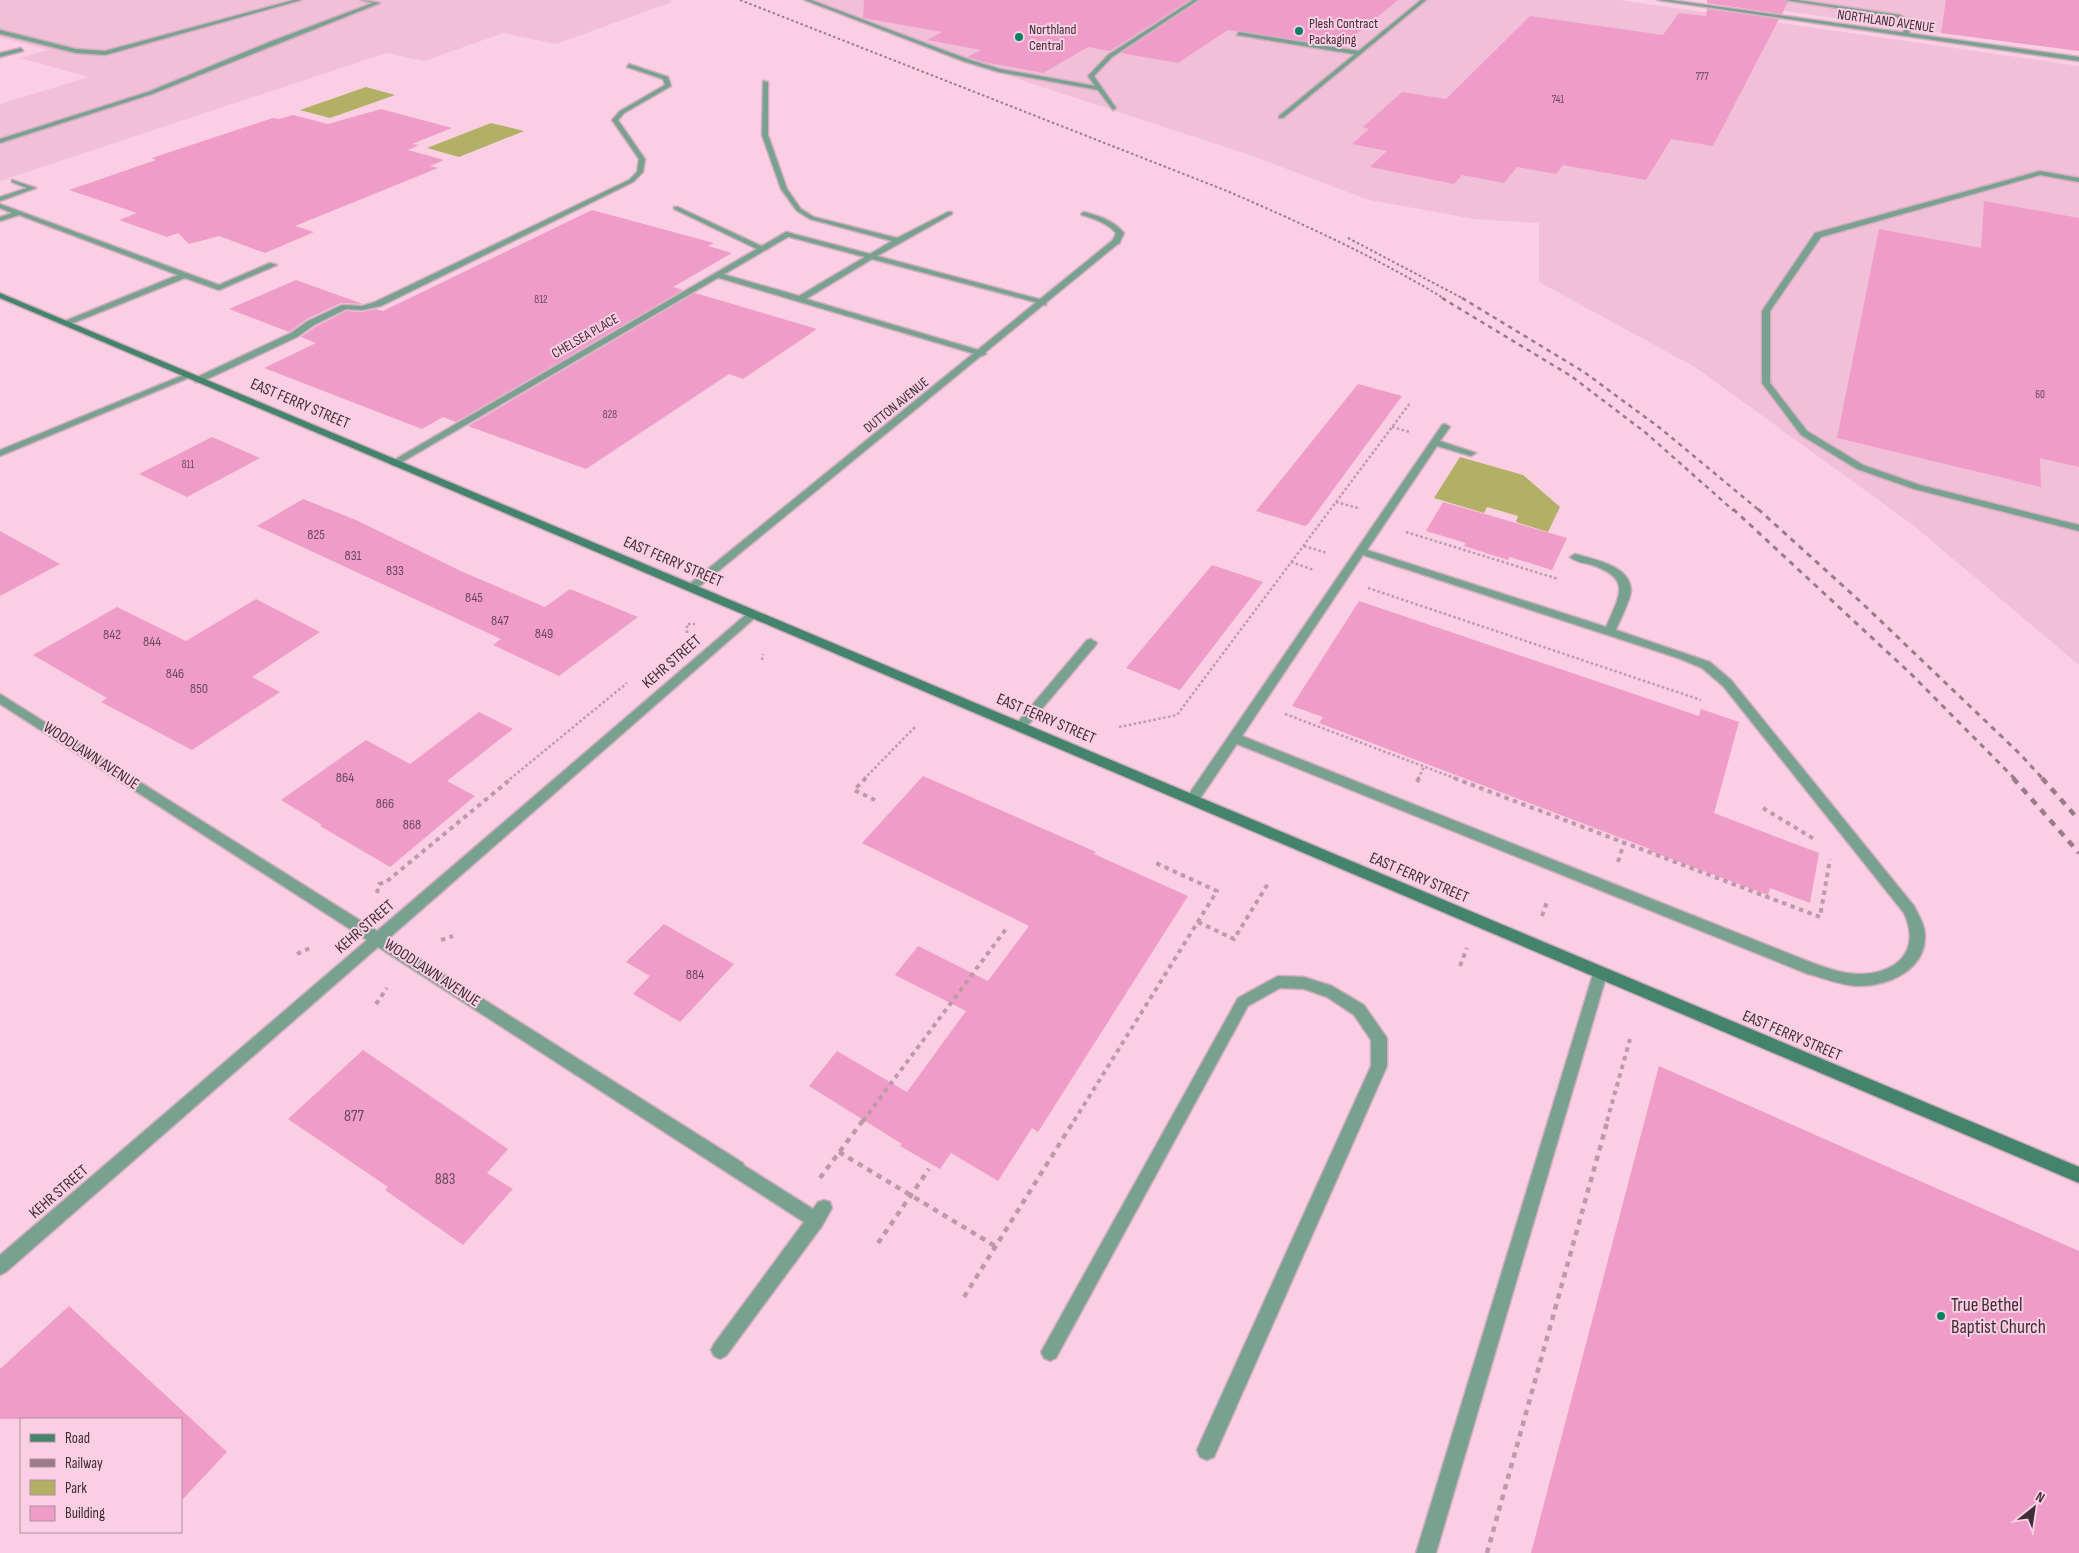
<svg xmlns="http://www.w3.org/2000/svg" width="2079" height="1553" font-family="'Sofia Sans Condensed',sans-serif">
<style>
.built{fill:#f1bfd7}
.green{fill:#b2b064}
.building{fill:#ef9dc8}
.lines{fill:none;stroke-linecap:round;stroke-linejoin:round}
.lane-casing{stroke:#d4aec0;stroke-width:3}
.street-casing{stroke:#d4aec0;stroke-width:3}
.secondary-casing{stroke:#d4aec0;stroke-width:3}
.path-far2{stroke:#bd99aa;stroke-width:2.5;stroke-dasharray:2.5 2.5;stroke-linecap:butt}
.path-far1{stroke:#bd99aa;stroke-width:4;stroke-dasharray:4.5 4.5;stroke-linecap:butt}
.path{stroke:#bd99aa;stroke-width:4.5;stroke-dasharray:5.5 5.5;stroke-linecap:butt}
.lane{fill:#79a190;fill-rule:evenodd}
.street{fill:#79a190;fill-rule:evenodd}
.secondary{fill:#44836c;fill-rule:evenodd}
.rail-far3{stroke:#997b89;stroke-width:2;stroke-dasharray:2.5 2.5;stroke-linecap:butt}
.rail-far2{stroke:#997b89;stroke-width:2.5;stroke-dasharray:4.5 4.5;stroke-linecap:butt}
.rail-far1{stroke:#997b89;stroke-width:3;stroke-dasharray:5.5 5.5;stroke-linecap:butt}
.rail{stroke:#997b89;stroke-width:4.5;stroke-dasharray:7 7;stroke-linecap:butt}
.poi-dot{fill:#058161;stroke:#facee3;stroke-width:2}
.labels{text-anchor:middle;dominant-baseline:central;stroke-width:4;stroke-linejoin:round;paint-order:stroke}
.far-number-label{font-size:11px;fill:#6a495a}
.far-street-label{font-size:14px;fill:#3e2d35;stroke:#facee3}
.far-poi-label{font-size:14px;fill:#3e2d35;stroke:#facee3;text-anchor:start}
.number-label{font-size:14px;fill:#6a495a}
.street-label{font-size:16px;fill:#3e2d35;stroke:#facee3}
.near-number-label{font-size:16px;fill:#6a495a}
.near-poi-label{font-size:19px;fill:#3e2d35;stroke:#facee3;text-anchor:start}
</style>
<rect width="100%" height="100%" fill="#facee3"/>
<!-- built -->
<g class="built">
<path d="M0 0H669L672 2 556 44 503 33 424 61 386 53 0 181V104L89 77 20 58 48 50 0 37Z"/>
<path d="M801 0H1619L2079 66V665L1913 525 1695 367 1539 282V223L1475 219 1369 200 1253 156 1030 83Z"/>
<path d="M1705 0H2079V51L1923 30Z"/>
</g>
<!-- green -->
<g class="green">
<path d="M366 87 395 95 330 118 300 110Z"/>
<path d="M491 123 524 131 459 157 427 148Z"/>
<path d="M1460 457 1523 475 1560 507 1548 532 1516 522 1518 516 1487 507 1484 513 1434 498Z"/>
</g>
<!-- building -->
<g class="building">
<path d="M864 0H1190L1110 51 1088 47 1043 73 984 62 967 57 981 50 927 40 942 32 863 18Z"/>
<path d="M1200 0H1398L1342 46 1228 30 1178 63 1121 53Z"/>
<path d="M1707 0H1783L1788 2 1782 14 1707 3Z"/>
<path d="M1946 0H2079V51L1941 33Z"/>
<path d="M1707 9 1779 19 1713 146 1671 139 1646 180 1563 165 1556 174 1517 167 1504 183 1462 175 1454 184 1370 167 1387 151 1352 144 1369 129 1363 127 1402 92 1446 99 1530 16 1663 35 1679 13 1706 16Z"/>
<path d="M381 109 452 128 412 144 419 145 408 150 444 160 430 166 438 168 295 226 314 232 265 253 219 236 189 244 178 233 167 237 119 220 137 213 69 190 156 160 152 158 273 118 279 119 293 115 328 124Z"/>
<path d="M1984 201 2079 218V467L2040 458 2041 487 1837 438 1879 229 1981 248Z"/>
<path d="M592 210 714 243 708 246 732 253 673 287 683 290 456 422 443 417 422 429 264 368 316 343 301 337 315 327 346 311 362 312 376 309 383 311Z"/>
<path d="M296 280 363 304 341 303 307 319 289 332 229 309Z"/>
<path d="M695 293 817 329 743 379 729 374 586 469 468 426Z"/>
<path d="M1358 384 1402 396 1308 524 1305 526 1256 511Z"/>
<path d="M212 437 260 458 187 497 139 474Z"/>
<path d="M303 499 356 520 463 572 545 607 570 589 638 617 559 676 493 645 501 639 257 526Z"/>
<path d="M1443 502 1509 521 1567 538 1552 570 1510 557 1508 560 1464 546 1466 543 1426 531Z"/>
<path d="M0 531 60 564 0 596Z"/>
<path d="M1212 565 1263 582 1180 690 1126 668Z"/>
<path d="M256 599 320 632 252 677 280 692 192 750 101 702 107 698 33 655 117 607 186 641Z"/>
<path d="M1359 601 1699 716 1701 709 1739 722 1714 813 1819 853 1810 903 1770 888 1768 895 1650 851V849L1319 723 1323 717 1292 706Z"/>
<path d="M479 712 513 729 447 781 475 796 390 867 320 826 322 825 281 800 366 740 410 764Z"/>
<path d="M923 776 1096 852 1094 854 1188 896 1038 1132 1032 1128 998 1181 951 1153 940 1169 900 1146 902 1144 809 1086 837 1051 907 1092 966 1011 895 975 918 946 988 981 1029 926 862 843Z"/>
<path d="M664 924 734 964 680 1022 633 994 650 976 626 962Z"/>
<path d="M363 1050 508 1149 487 1173 513 1189 463 1245 385 1190 388 1187 288 1119Z"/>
<path d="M1659 1066 2079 1251V1553H1531Z"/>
<path d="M69 1306 227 1452 181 1501V1419H0V1369Z"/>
</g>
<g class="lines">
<defs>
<g id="lane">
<path d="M294 0H301L105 55 76 53 0 34V30L76 49 105 51Z"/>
<path d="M361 0 380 3 152 94 0 143V139L148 92 272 41 373 3Z"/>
<path d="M805 0H811L967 59 1000 69 1095 86 1088 76 1108 55 1193 0H1198L1112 57 1094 76 1116 108 1113 110 1098 90 999 72 963 61Z"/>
<path d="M1785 0H1797L1900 15 1911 22 1909 35H1903L1905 23 1897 17Z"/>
<path d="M1239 32 1359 51 1362 53 1359 55 1237 35Z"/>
<path d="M629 64 668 77 671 86 624 113 618 120 645 159 643 172 633 182 381 306 362 310 346 309 314 325 297 337 201 382H195V378L291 333 308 321 342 305 362 306 375 302 629 180 637 172 639 159 612 120 620 111 665 85 663 79 627 67Z"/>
<path d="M763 81 768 82V135L787 189 801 209 814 217 897 238 948 212H952V214L877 256 1046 301V305L872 259 806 299 985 352 986 354 982 356 716 277 715 275 719 273 799 296 865 257 786 236V232L870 254 892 241 810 219 797 211 781 189 762 135Z"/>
<path d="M2040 171 2079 178V182L2040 175 1821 237 1770 311V383L1807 431 1863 465 1920 485 2079 525V531L1914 489 1857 469 1801 435 1762 383V311L1815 233Z"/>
<path d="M12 180 36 188 0 201V197L27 188 12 182Z"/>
<path d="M0 204 219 285 270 263 277 265 219 290 185 278 68 325H65V321L178 275 19 215 0 221V217L12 213 0 208Z"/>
<path d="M674 207H678L768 249 761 251 674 209Z"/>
<path d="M1084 212C1099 216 1113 220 1124 233L1119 244 1112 242 1116 233C1107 223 1095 219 1082 215L1081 214Z"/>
<path d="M186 374 193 376 0 456V450Z"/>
<path d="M1445 424 1450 427 1440 441 1476 453 1471 456 1437 446 1367 550 1606 627C1619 596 1633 579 1592 565 1585 563 1575 562 1570 557L1575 554 1579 555C1596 560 1630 566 1631 590 1631 599 1620 620 1616 630L1710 662 1731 680 1914 906C1918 914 1925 925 1925 935 1926 970 1888 987 1856 986 1840 985 1824 978 1808 974L1237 744 1197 803H1187L1186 800 1187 797 1442 425ZM1363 555 1678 658 1702 668 1723 686 1904 913C1924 957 1888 979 1847 973 1834 971 1822 966 1810 962L1242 736Z"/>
<path d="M1091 639 1097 643 1095 646 1024 730H1016L1014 727 1016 724 1087 640Z"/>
<path d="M1600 968 1605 970 1607 974 1436 1553H1416L1593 974 1595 970Z"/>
<path d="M1278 976 1304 977 1332 986 1364 1005 1387 1038V1066L1214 1457 1207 1460 1200 1457 1197 1450 1200 1443 1371 1066V1040L1354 1015 1327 997 1304 989 1280 988 1248 1006 1056 1358 1050 1361 1044 1358 1041 1352 1238 998Z"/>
<path d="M737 1161 813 1209 818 1202 824 1200 830 1202 832 1208 822 1226 726 1356 720 1359 714 1356 711 1350 714 1344 804 1222 731 1175 729 1169 731 1163Z"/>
</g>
<g id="street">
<path d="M1421 0H1426L1283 118H1279V116Z"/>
<path d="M1658 0H1670L2079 57V61Z"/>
<path d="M21 48 23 51 0 57V53Z"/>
<path d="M786 232 793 234 397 465 394 466 389 463Z"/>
<path d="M1113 240 1120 242 695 590H687V586Z"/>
<path d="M753 611 757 612 758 614 757 616 388 939 743 1163 745 1169 743 1175 737 1177 731 1175 378 947 6 1272 0 1275V1255L367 940 0 704V694L377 931 749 612Z"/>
</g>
<path id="secondary" d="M0 293 2079 1167V1183L0 298Z"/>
</defs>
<!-- lane casing -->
<use href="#lane" class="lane-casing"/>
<!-- street casing -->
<use href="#street" class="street-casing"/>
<!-- secondary casing -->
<use href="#secondary" class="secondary-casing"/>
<!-- path-far2 -->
<g class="path-far2">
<path d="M1392 427 1410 432"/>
<path d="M1336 502 1358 508"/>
<path d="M1406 532 1558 579"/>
<path d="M1304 546 1327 553"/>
<path d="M1291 562 1314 570"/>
<path d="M1368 588 1701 700"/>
<path d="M687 633V624H695"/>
<path d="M762 660 763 654"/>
<path d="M1285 714 1457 779"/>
<path d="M1119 727 1177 715 1410 403"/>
<path d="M510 779 627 683"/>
<path d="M864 779 915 727"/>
<path d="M1418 779 1424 767"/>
</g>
<!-- path-far1 -->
<g class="path-far1">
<path d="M866 778 854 790 875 800"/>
<path d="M1454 778 1820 917 1830 859"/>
<path d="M1417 782 1419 778"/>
<path d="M1763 808 1814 839"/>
<path d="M1618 862 1624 843"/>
<path d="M377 893 379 884 386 882 512 778"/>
<path d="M1542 916 1547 902"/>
<path d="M1198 922 1234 939 1269 882"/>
<path d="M441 940 453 936"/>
<path d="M297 954 310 948"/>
<path d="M1460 966 1467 948"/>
<path d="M376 1004 387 988"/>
<path d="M863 1121 1006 929"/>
<path d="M1074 1121 1217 891 1156 863"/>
<path d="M1607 1121 1630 1039"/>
</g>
<!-- path -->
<g class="path">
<path d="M839 1152 995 1246"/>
<path d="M820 1178 864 1119"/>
<path d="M878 1243 929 1169"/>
<path d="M964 1297 1075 1119"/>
<path d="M1487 1553 1608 1119"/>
</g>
<!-- lane -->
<use href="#lane" class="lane"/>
<!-- street -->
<use href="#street" class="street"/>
<!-- secondary -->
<use href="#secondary" class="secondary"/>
<!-- rail-far3 -->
<g class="rail-far3">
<path d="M740 0 1227 191C1301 223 1376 257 1445 299"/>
<path d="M1348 238 1464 299"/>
</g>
<!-- rail-far2 -->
<g class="rail-far2">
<path d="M1442 298 1571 376 1646 433 1734 511"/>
<path d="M1462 298 1584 372 1660 428 1760 511"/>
</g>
<!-- rail-far1 -->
<g class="rail-far1">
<path d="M1733 509 1910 673 2015 779"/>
<path d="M1758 509 1863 604 2021 755 2043 779"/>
</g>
<!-- rail -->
<g class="rail">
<path d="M2013 778 2079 853"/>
<path d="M2042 778 2079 820"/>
</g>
</g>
<!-- markers -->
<g class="poi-dot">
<circle cx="1299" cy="31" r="5"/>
<circle cx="1019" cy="37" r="5"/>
<circle cx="1941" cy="1316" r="5"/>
</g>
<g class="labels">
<!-- far-number labels -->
<g class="far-number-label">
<text x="1702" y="76">777</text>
<text x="1558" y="99">741</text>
<text x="541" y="299">812</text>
<text x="2040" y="394">60</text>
<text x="610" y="414">828</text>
<text x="188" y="464">811</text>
</g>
<!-- far-street labels -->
<g class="far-street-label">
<text transform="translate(1886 21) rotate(8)">NORTHLAND AVENUE</text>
<text transform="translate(585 336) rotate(-30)">CHELSEA PLACE</text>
<text transform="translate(896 405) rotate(-39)">DUTTON AVENUE</text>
</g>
<!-- far-poi labels -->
<g class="far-poi-label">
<text x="1309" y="23">Plesh Contract<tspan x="1309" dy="16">Packaging</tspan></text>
<text x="1029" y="29">Northland<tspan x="1029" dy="16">Central</tspan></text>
</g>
<!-- number labels -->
<g class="number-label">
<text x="316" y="534">825</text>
<text x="353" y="555">831</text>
<text x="395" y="570">833</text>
<text x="474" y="597">845</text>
<text x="500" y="620">847</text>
<text x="544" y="633">849</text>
<text x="112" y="634">842</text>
<text x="152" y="641">844</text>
<text x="175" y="673">846</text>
<text x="199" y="688">850</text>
<text x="345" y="777">864</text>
<text x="385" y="803">866</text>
<text x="412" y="824">868</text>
<text x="695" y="974">884</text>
</g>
<!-- street labels -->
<g class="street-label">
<text transform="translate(300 404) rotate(23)">EAST FERRY STREET</text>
<text transform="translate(673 562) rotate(23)">EAST FERRY STREET</text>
<text transform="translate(672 662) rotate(-41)">KEHR STREET</text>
<text transform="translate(1046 719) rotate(23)">EAST FERRY STREET</text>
<text transform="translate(91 756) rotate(33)">WOODLAWN AVENUE</text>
<text transform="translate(1419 878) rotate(23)">EAST FERRY STREET</text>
<text transform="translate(365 927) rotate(-41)">KEHR STREET</text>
<text transform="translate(432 973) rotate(33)">WOODLAWN AVENUE</text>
<text transform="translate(1792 1036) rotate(23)">EAST FERRY STREET</text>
<text transform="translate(59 1192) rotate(-41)">KEHR STREET</text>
</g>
<!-- near-number labels -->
<g class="near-number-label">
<text x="354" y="1116">877</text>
<text x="445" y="1179">883</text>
</g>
<!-- near-poi labels -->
<g class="near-poi-label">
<text x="1951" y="1305">True Bethel<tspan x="1951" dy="22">Baptist Church</tspan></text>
</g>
</g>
<!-- legend -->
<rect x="20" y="1418" width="162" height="115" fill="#facee3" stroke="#af8e9d"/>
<rect x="30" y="1434" width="25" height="8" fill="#44836c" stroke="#af8e9d"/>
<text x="65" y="1443" font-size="15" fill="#3e2d35">Road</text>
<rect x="30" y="1459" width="25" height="8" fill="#997b89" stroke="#af8e9d"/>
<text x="65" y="1468" font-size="15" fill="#3e2d35">Railway</text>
<rect x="30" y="1480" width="25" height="15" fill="#b2b064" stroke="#af8e9d"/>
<text x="65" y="1493" font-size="15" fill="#3e2d35">Park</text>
<rect x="30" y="1506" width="25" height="15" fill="#ef9dc8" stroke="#af8e9d"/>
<text x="65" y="1518" font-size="15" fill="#3e2d35">Building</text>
<!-- north arrow -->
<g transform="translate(2034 1508) rotate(30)" stroke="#facee3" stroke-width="4" paint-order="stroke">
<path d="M0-4L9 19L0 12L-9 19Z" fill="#3e2d35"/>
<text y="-8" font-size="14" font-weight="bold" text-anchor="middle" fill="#3e2d35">N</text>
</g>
</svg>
